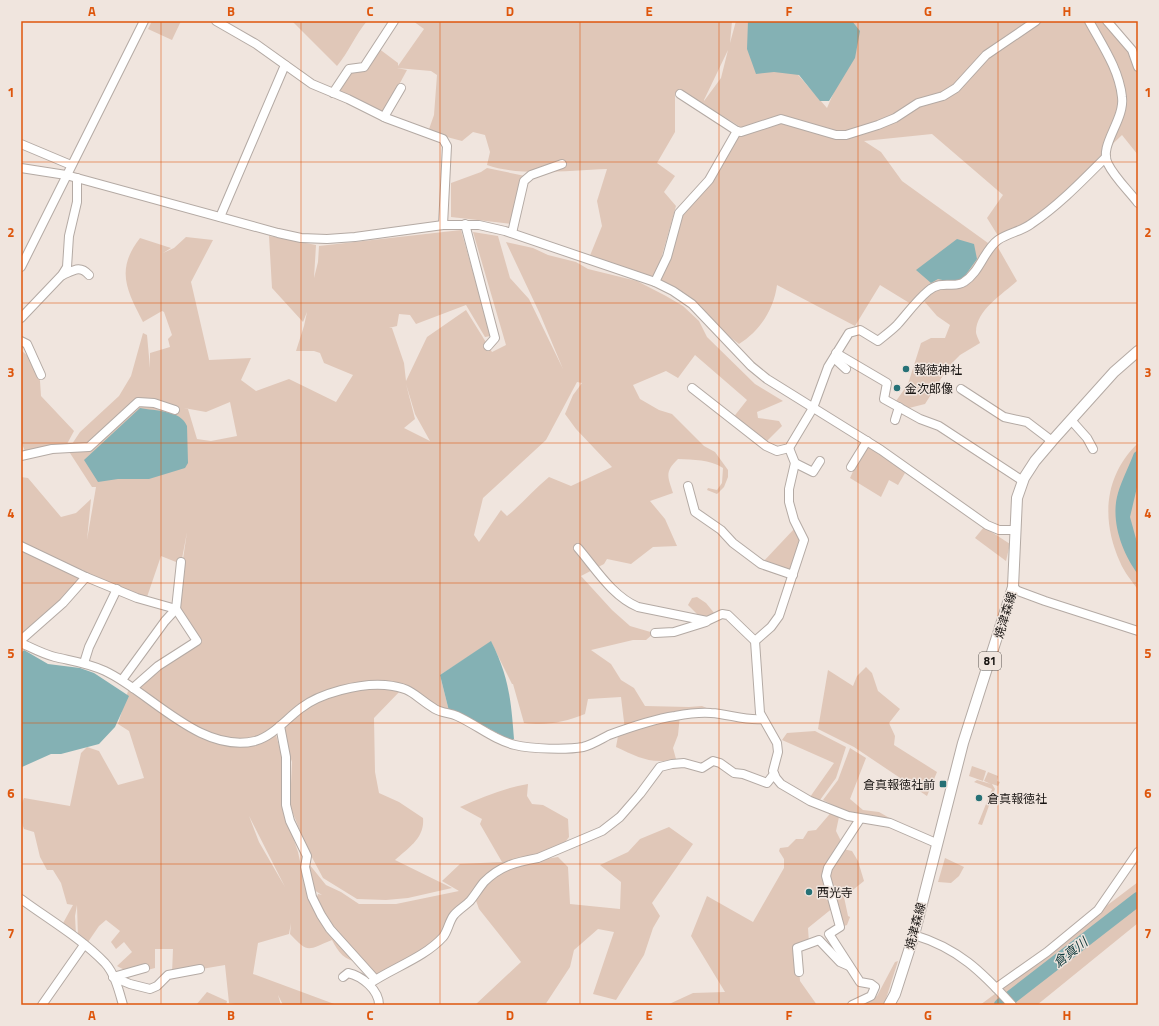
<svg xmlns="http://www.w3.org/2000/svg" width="1159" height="1026" font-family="'Titillium Web','Noto Sans JP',sans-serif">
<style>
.green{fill:#e0c7b8;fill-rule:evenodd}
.water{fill:#84b1b4}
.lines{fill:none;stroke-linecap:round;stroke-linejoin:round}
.river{stroke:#84b1b4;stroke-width:14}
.minor-casing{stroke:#b4aaa4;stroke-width:10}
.major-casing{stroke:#b4aaa4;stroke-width:12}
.minor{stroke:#fff;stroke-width:8}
.major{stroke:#fff;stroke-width:10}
.grid{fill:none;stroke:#de560c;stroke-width:1;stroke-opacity:0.55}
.poi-dot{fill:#267176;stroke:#f0e5de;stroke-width:1.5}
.labels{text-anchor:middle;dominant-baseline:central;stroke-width:3;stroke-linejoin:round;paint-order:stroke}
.shield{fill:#f0e5de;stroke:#59534f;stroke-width:1}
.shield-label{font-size:11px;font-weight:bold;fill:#181412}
.poi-label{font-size:12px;fill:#181412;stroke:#f0e5de;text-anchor:start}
.street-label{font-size:12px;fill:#181412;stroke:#f0e5de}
.water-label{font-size:13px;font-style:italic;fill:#0b383b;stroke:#f0e5de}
.neatline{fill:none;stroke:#de560c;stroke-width:1.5}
.grid-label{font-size:13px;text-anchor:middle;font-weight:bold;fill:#de560c}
</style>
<rect width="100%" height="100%" fill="#f0e5de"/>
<!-- green -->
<g class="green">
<path d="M152 21H181L172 40 148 29Z"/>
<path d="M292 21H367C355 35 349 52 337 66Z"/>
<path d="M413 21H732L730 43 736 21H751L827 108 839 80 846 21H1107L1138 63V155L1122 135 1096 160 1084 178 1030 226 1000 239 987 218 1003 195 932 134 864 141 881 152 902 181 988 243 980 263 996 244 1017 281C1003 294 976 310 976 332 976 335 979 340 980 343L960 355 949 366 925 404 909 408 896 401 908 384 921 343 931 338H945L950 325 937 316 924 301C929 290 940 287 951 284L931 283 911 304 880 285 855 326 777 285C774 309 760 331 739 344L658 281 682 216 711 182 739 126 702 103 675 94V132L657 163 675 176 664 192 676 206 655 280 589 258 602 226 597 201 607 169C570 170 521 177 487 165L490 152 485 135 473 132 462 141 428 132 434 115 437 75 431 71 397 68 407 70 382 116 333 93 349 69H364L378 48 398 63V66L424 29ZM728 50 721 78 704 101V100Z"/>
<path d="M487 168 525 176 512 224 451 217V183L481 172Z"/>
<path d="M461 230 491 336 485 337 466 305 416 324 410 315 399 314 397 326 389 328H392L404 363 406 381 427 337 466 310 492 352 506 345 473 232 498 236 510 278 529 299 563 369 540 314 506 242 533 248 548 255 576 262 588 269 637 281 666 296 683 306 699 321 707 337 755 384 783 401 757 412 758 418 779 421 782 426 765 443 732 419 747 400 695 355 678 378 666 371 633 385 640 399 659 410 672 414 704 446 715 452 728 470V477L724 487 717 494 707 490 708 488 717 490 722 483 723 468C709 459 694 460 678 459 664 472 668 477 673 493L650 501 665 519 677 546 653 547 631 564 607 559 604 564 581 576 612 610 630 626 654 633 646 640H633L591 650 611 664 621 680 634 688 645 706 689 707 702 706 716 712 680 715 678 735 673 748 676 759C651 765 638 757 616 747L618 736 644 725 625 730 621 697 588 699 585 714C564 722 548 726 524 723L513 684H512L491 642 440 675 449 711 433 708 403 688 374 718 375 772 379 793 399 802 423 818C425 838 408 848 395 860L452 888 408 898 386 900 357 899 323 878 307 848 290 806 292 762 280 726 255 741 199 733 184 725C217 748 239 751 276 735L281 753 284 810 298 852 303 875 315 902 318 894 322 895 314 890 308 868 309 864 326 885 341 892 359 904H396L459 891 442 881 460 864 502 862 480 824 482 819 460 807C483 797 504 788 528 784L527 796 532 804 543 805 568 819 569 837 560 849 520 863 558 857 568 867 570 904 620 909 621 882 600 865 628 852 640 839 669 827 693 844 652 903 660 916 653 928 644 955 616 1000 593 994 614 932 598 929 574 950 570 967 545 1005H475L521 962 479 909 475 898 468 895 472 898 453 916 444 936 375 979 359 962C345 961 338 952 332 940 307 950 309 954 290 934L291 923 289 934 258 943 253 974 337 1005H283L278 995 281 1005H241L229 1003 225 965 172 974 173 949H155V968L132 974 117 966 132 952 124 942 116 949 111 942 120 931 106 920 99 926 88 942 78 938 77 905 75 916 76 935 62 925 73 905 67 904 61 883 53 870H47L40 857 34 832 24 829C20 818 19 808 24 798L70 806 81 753 87 747 99 751 118 785 144 778 129 731 118 724 128 691 152 701 136 687 163 664 201 641 179 609 182 566 187 532 181 564 161 556 147 597 88 576 82 569 86 577 21 636V477L28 478 61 517 76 513 91 499 87 540 96 487H92L68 450 80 432 119 396 131 376 143 333 147 335 150 368V353L170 347 168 339 172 335 164 312 162 311 143 322C127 291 115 270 140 238L171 248 163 253 174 248 186 237 213 240 191 282 209 360 251 358 241 380 256 391 289 379 336 402 353 375 324 363 320 353 314 351H296L304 326 307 312 303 322 272 288 269 236 316 245 314 278 318 262 319 246ZM577 382 582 383 573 395 565 414 576 429 612 467 571 486 549 477C534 489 522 504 507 516L501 510 479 542 474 535 483 498 546 440ZM406 384 415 414 430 441 404 428 415 419ZM230 402 237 436 211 441 197 439 188 409 184 408 206 412ZM249 816 285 887 259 842Z"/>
<path d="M21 350 31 359 40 381 41 396 74 431 67 444 26 454 21 441Z"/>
<path d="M867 441 905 473 898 485 889 480 881 497 850 478Z"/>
<path d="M1138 443V590C1132 581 1124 572 1120 562 1101 520 1104 476 1138 443Z"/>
<path d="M984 527 1010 544 1006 561 975 538Z"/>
<path d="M795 528 804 542 793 575 761 564Z"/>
<path d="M697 597 706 603 715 614 704 618 698 615 688 605 692 598Z"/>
<path d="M866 667 872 673 878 691 900 709 889 723 895 736 894 745 937 772 927 796 854 747 818 729 828 670 853 686 857 676Z"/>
<path d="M815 731 846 747 836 778 820 800 810 797 834 763 782 740 787 733Z"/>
<path d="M850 748 866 758 850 799 863 810 879 812 893 820H862L823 800 838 780Z"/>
<path d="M972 766 986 771 983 781 969 776Z"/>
<path d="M988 772 998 776 997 781 1000 782 998 786 992 784 995 789 982 825 978 824 992 789 974 782 977 780 991 784 984 781Z"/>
<path d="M834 809 839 817 836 831 843 845V849L852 851 858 861 864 881 844 897 848 916 850 917 847 925 841 927 834 907 808 928 809 943 797 948 800 981 817 1005H667L693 993 725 992 691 936 707 896 753 922 784 868V859L779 851 780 848 788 847 796 839H803L808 831 816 830Z"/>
<path d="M945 858 964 867 959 876 951 883 938 882Z"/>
<path d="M1138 882V923L1037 1005H980L1057 948 1105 907Z"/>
<path d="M898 961 884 1005H859L877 996 895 962Z"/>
<path d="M207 992 227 1001 226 1005H196Z"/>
</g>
<!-- water -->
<g class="water">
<path d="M748 21H852L860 31 855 58 829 101H820L799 75 774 72 756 74 747 49Z"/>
<path d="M957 239 974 244 977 259 962 280 956 283 938 279 931 283 916 270Z"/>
<path d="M140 408C155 411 181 410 187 426L188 463 185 468 149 479H118L98 482 84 460Z"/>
<path d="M1138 450V483L1130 517 1138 546V574C1122 553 1110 520 1118 493 1122 480 1129 466 1134 453Z"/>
<path d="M491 641C509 677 511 700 514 739L510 740 473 720 449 711 440 675Z"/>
<path d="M24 650 48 664 80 668 94 673 129 696 115 727 99 744 61 754H51L22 767 21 769V653Z"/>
</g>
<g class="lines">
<!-- river -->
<path class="river" d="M1001 1005 1138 899"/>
<defs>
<g id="minor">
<path d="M216 21 256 44 312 84 348 99 386 118 443 139 447 146 443 225"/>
<path d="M1089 21C1102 45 1119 69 1122 97 1125 120 1098 146 1108 164 1115 178 1128 190 1138 203"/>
<path d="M1107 21 1132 50 1138 67"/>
<path d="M333 93 349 69 364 67 394 21"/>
<path d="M680 94 737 131"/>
<path d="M384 117 401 88"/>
<path d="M21 144 71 165"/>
<path d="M21 168 66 175 278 233 301 238 327 239 355 237 443 225H479L505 231 655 282 673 291 692 304 751 366 767 379 881 450 987 525 999 530H1016"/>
<path d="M220 217 285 65"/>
<path d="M465 224 495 338 488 346"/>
<path d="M512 233 524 181 531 175 562 164"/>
<path d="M21 267 144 21"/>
<path d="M63 275C74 270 80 265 89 275"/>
<path d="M655 282 667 257 679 213 709 180 737 131 741 132 781 119 836 135H846L878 125 895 118 918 103 943 96 956 88 986 55 1036 21"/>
<path d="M21 318 62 275 67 267 69 236 77 202V178"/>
<path d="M21 341 27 344 41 375"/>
<path d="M836 353 887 383 884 399 920 419 939 426 1023 481"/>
<path d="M834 358 846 369"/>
<path d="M692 388 766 446 777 451 789 448 813 408 828 367 849 333 860 330 878 341C884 336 891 331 897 325 907 314 916 301 928 291 942 279 954 289 964 282 980 272 984 250 998 240 1008 233 1022 231 1031 224 1059 205 1082 181 1106 157"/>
<path d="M961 389 1004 417 1027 422 1052 441"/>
<path d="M895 420 899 407"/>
<path d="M1071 420 1087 438 1093 449"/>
<path d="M21 456 52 449 89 447 138 402 154 403 175 410"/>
<path d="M795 463 813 472 820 461"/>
<path d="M851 467 867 441"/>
<path d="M688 486 695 512 721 530 733 543 761 564 793 575"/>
<path d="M21 546 86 577"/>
<path d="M578 548C596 569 612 596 638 607L707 621 722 614 728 615 755 641 760 713 777 743 778 752 773 771 776 778 781 784 810 801 848 816 890 823 936 843"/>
<path d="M1013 587 1018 591 1045 601 1138 631"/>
<path d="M655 633 674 632 706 622"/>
<path d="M21 640 63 603 86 577 137 598 176 609 197 641 158 666 133 688"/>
<path d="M755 641 771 627 779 616 804 540 794 520 789 502V489L795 463 789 448"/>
<path d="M21 643C32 648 43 654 55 657 72 661 88 663 105 671 150 692 200 754 255 741 273 736 286 719 301 708 320 693 360 683 385 685 414 688 412 695 435 709 442 713 450 713 457 716 477 725 494 740 515 745 531 749 567 750 583 747 592 745 601 739 609 735 628 728 655 719 675 716 686 714 699 712 711 713 729 714 745 721 763 719"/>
<path d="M84 663 89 647 117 589"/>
<path d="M122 680 165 621 176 609 181 562"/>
<path d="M280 726 286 757V805L290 821 307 856 305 867 312 897 321 915 330 929 375 979"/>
<path d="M21 899C48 919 81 938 105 963 115 974 119 991 123 1005"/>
<path d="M914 935C958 948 982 972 1012 1005"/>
<path d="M799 972 797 948 819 940 840 962 849 966"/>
<path d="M113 977 130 984 150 989 157 986 168 975 200 969"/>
<path d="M113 977 145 968"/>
<path d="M343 977 348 973C362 976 379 990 379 1005"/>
<path d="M369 984C392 968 424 958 443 937 448 931 449 921 454 915 458 910 465 906 470 901 475 895 479 888 484 882 501 865 517 862 538 858L602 831 620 817 640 794 660 767 672 764 684 763 702 768 713 761 720 763 734 773 743 774 767 783 774 774"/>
<path d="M996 988 1047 952 1098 910 1138 852"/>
<path d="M42 1005 84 945"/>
<path d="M852 1005 871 996 875 987 871 984 860 982 829 934 840 927 826 876 828 868 860 819"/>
</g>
<path id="major" d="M889 1005 895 994 914 935 963 743 1013 587 1017 498 1024 478 1035 461 1052 441 1114 372 1138 351"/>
</defs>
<!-- minor casing -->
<use href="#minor" class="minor-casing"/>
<!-- major casing -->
<use href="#major" class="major-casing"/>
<!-- minor -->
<use href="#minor" class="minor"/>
<!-- major -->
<use href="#major" class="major"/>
</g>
<!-- grid -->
<path class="grid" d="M161 21V1005M301 21V1005M440 21V1005M580 21V1005M719 21V1005M858 21V1005M998 21V1005M21 162H1138M21 303H1138M21 443H1138M21 583H1138M21 723H1138M21 864H1138"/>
<!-- markers -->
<g class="poi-dot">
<circle cx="906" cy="369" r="4"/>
<circle cx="897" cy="388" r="4"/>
<rect x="939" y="780" width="8" height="8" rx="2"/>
<circle cx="979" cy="798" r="4"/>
<circle cx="809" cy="892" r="4"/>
</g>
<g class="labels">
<!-- shield labels -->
<rect class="shield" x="979" y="652" width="22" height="18" rx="3"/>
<g class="shield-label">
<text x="990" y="661">81</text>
</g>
<!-- poi labels -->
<g class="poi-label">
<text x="914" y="369">報徳神社</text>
<text x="905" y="388">金次郎像</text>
<text x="935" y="784" text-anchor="end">倉真報徳社前</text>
<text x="987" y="798">倉真報徳社</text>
<text x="817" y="892">西光寺</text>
</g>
<!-- street labels -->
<g class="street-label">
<text transform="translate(1005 615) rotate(-73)">焼津森線</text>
<text transform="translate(915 926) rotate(-75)">焼津森線</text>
</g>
<!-- water labels -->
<g class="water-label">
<text transform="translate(1070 952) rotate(-38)">倉真川</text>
</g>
</g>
<!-- border -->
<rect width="1159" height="1026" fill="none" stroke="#f0e5de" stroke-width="44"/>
<rect x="22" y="22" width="1115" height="982" class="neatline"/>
<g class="grid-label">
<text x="92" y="16">A</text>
<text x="231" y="16">B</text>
<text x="370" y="16">C</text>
<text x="510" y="16">D</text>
<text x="649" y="16">E</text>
<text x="789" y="16">F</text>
<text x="928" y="16">G</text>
<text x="1067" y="16">H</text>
<text x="11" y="97">1</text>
<text x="1148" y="97">1</text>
<text x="11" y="237">2</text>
<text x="1148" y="237">2</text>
<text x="11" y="377">3</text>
<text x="1148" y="377">3</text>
<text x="11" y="518">4</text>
<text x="1148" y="518">4</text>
<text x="11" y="658">5</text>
<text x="1148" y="658">5</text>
<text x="11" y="798">6</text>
<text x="1148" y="798">6</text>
<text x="11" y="938">7</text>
<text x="1148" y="938">7</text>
<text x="92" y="1020">A</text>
<text x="231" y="1020">B</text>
<text x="370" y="1020">C</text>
<text x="510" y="1020">D</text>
<text x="649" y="1020">E</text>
<text x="789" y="1020">F</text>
<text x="928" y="1020">G</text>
<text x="1067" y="1020">H</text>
</g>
</svg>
